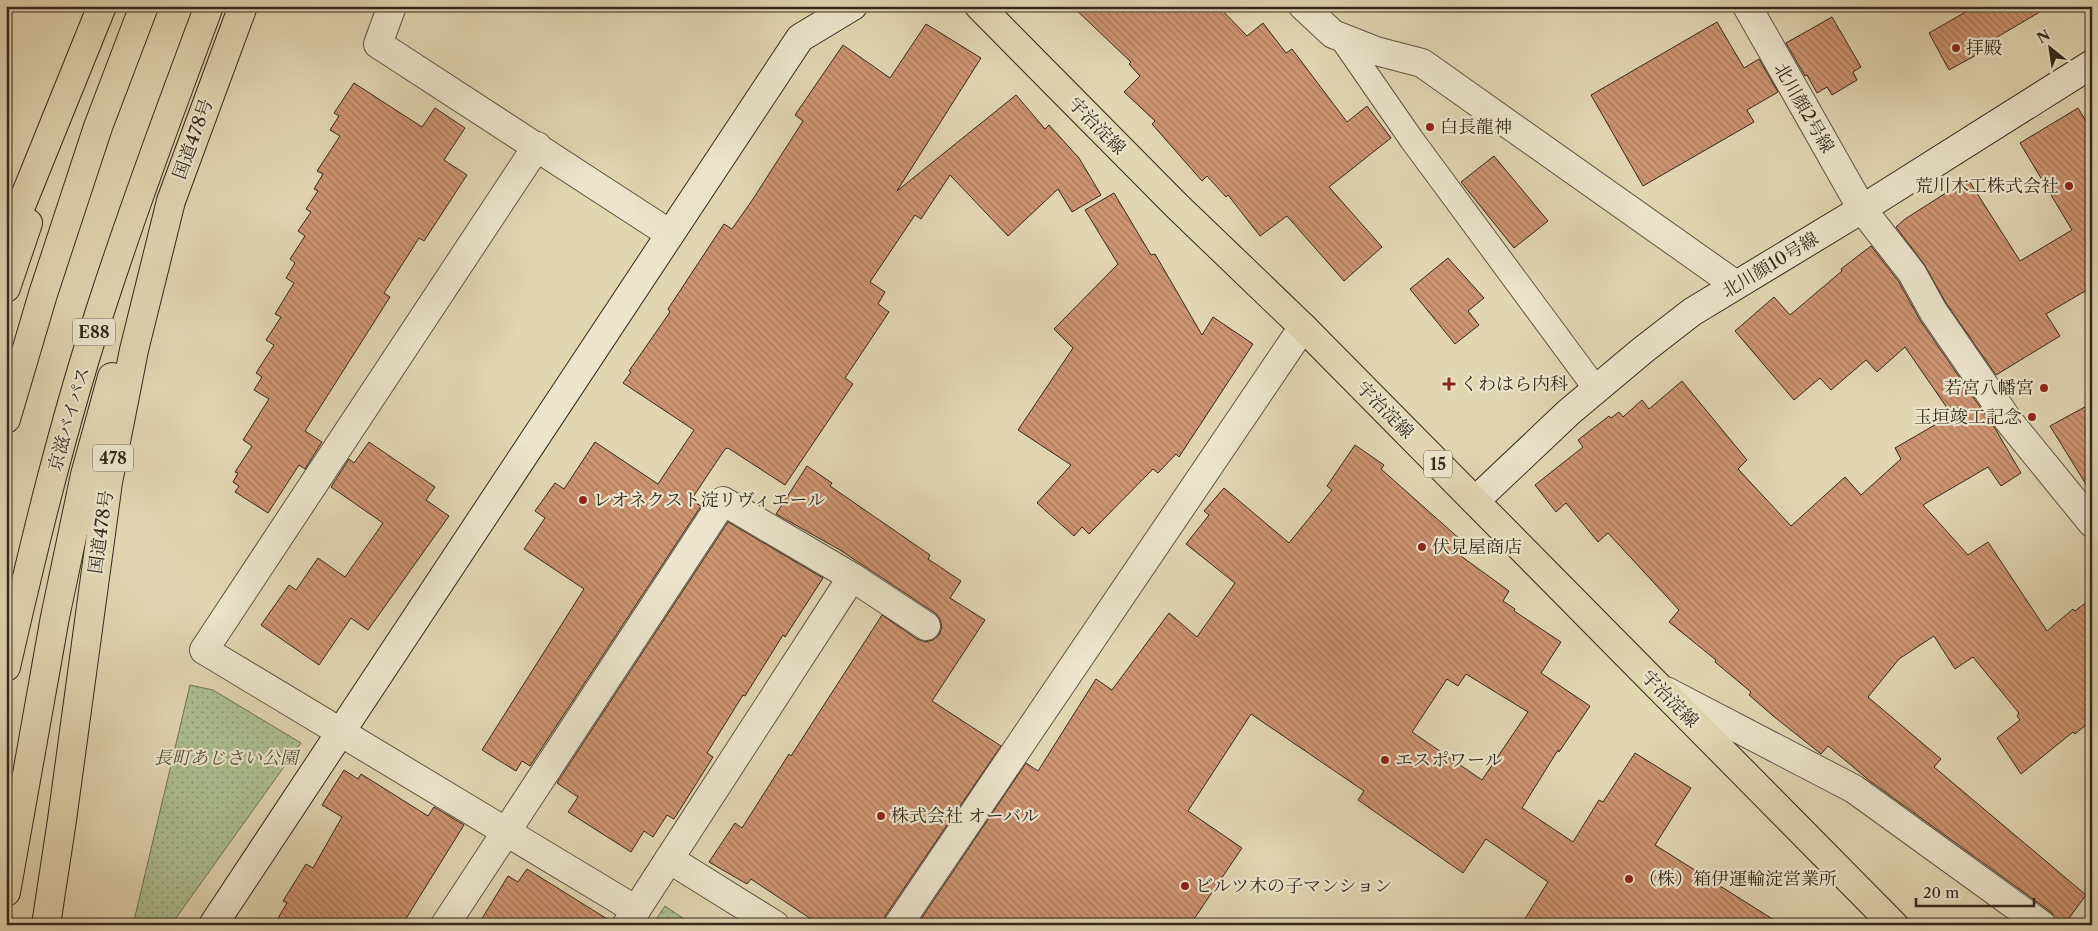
<svg xmlns="http://www.w3.org/2000/svg" width="2098" height="931" font-family="'Libre Caslon Text','Noto Serif JP',serif">
<style>
.green{fill:url(#green-dots);stroke:#717457}
.building{fill:url(#building-back-hatch);stroke:#35281d;fill-rule:evenodd}
.lines{fill:none;stroke-linecap:round;stroke-linejoin:round}
.lane-casing{stroke:#605442;stroke-width:26}
.street-casing{stroke:#605442;stroke-width:30}
.secondary-casing{stroke:#35281d;stroke-width:30}
.primary-casing{stroke:#35281d;stroke-width:30}
.highway-casing{stroke:#35281d;stroke-width:30}
.lane{stroke:#ece4cc;stroke-width:24}
.street{stroke:#ece4cc;stroke-width:28}
.secondary{stroke:#ece4cc;stroke-width:28}
.primary{stroke:#e2d6b1;stroke-width:28}
.highway{stroke:#e2d6b1;stroke-width:28}
.poi-dot{fill:#8f2418;stroke:#ece4cc;stroke-width:2}
.labels{text-anchor:middle;dominant-baseline:central;stroke-width:4.5;stroke-linejoin:round;paint-order:stroke}
.shield{fill:#ece4cc;stroke:#6c6052;stroke-width:1}
.shield-label{font-size:16px;font-weight:bold;fill:#35281d}
.poi-label{font-size:18px;fill:#35281d;stroke:#ece4cc;text-anchor:start}
.street-label{font-size:18px;fill:#35281d;stroke:#ece4cc}
.park-label{font-size:18px;font-style:italic;fill:#534e3a;stroke:#ece4cc}
</style>
<defs>
<pattern id="green-dots" width="8" height="8" patternUnits="userSpaceOnUse" patternTransform="scale(1.25)"><rect width="8" height="8" fill="#adbf91"/><path d="M2 2h.1M6 6h.1" fill="none" stroke="#8e9b76" stroke-width="1.8" stroke-linecap="round"/></pattern>
<pattern id="building-back-hatch" width="6" height="6" patternUnits="userSpaceOnUse" patternTransform="scale(1.25)"><rect width="6" height="6" fill="#cd9471"/><path d="M-1 5l2 2M0 0l6 6M5-1l2 2" fill="none" stroke="#a7795c"/></pattern>
</defs>
<rect width="100%" height="100%" fill="#e2d6b1"/>
<filter id="stains"><feTurbulence type="fractalNoise" baseFrequency=".004" numOctaves="4"/><feColorMatrix values="0 0 0 0 .2 0 0 0 0 .09 0 0 0 0 .02 0 0 0 .5 -.17"/></filter>
<radialGradient id="worn" r=".72"><stop offset=".6" stop-color="#630" stop-opacity="0"/><stop offset="1" stop-color="#630" stop-opacity=".3"/></radialGradient>
<!-- green -->
<g class="green">
<path d="M190 685 213 690 301 743 171 925H133Z"/>
<path d="M665 906 693 925H652Z"/>
</g>
<!-- building -->
<g class="building">
<path d="M1072 6H1218L1247 36 1263 23 1286 53 1292 49 1347 122 1367 106 1391 138 1329 187 1382 247 1344 281 1287 216 1260 236 1228 195 1226 197 1207 176 1202 181 1152 124 1155 121 1124 92 1140 76 1129 64 1131 62Z"/>
<path d="M1976 6H2050L1975 50 1978 54 1949 70 1929 33Z"/>
<path d="M1832 17 1861 67 1853 72 1857 80 1832 95 1827 87 1817 93 1807 75 1805 76 1786 43Z"/>
<path d="M1717 22 1744 68 1759 59 1778 92 1747 110 1754 122 1643 186 1591 95Z"/>
<path d="M926 24 981 58 897 191 1016 95 1045 129 1049 125 1079 158 1101 195 1072 212 1058 189 1008 236 950 175 921 219 915 215 870 282 885 292 878 304 889 312 845 378 853 384 785 485 728 448 725 449 691 500 701 506 530 766 522 761 516 771 482 750 584 589 524 549 545 518 535 511 555 483 564 489 595 442 658 484 694 430 623 383 631 372 629 371 670 312 668 309 724 224 732 229 753 199 803 121 795 115 843 45 890 78Z"/>
<path d="M354 83 422 127 435 108 465 128 444 160 467 175 424 241 419 238 384 293 390 297 305 431 322 442 305 469 299 465 268 513 235 492 239 486 233 482 238 473 235 472 252 446 243 440 269 399 254 390 262 377 256 373 274 345 266 340 281 317 275 314 294 283 286 278 295 263 290 259 305 236 298 231 311 212 306 209 318 191 314 189 323 174 317 171 340 136 330 130 339 116 334 113Z"/>
<path d="M2078 108 2092 131V287L2046 314 2060 336 1996 375 1946 303 1924 264 1896 227 1905 219 1968 179 2020 261 2072 230 2020 143Z"/>
<path d="M1494 156 1548 221 1514 248 1461 182Z"/>
<path d="M1114 193 1151 255 1155 254 1202 335 1213 317 1253 344 1179 457 1176 454 1158 473 1153 469 1089 534 1082 527 1074 536 1037 503 1071 465 1018 430 1073 348 1054 329 1118 264 1085 210Z"/>
<path d="M1871 246 1899 282 1920 320 1996 430 2021 473 2001 486 1988 467 1923 505 1968 555 1988 542 2047 631 2073 609 2075 611 2092 598V720L2075 734 2073 732 2021 774 1997 738 2020 720 2017 716 2019 713 1973 657 1955 669 1934 636 1899 659 1868 697 1941 759 1934 767 2086 895 2064 925 2057 923 2051 912 1870 781 1828 746 1821 754 1772 715 1749 695 1751 692 1715 662 1716 660 1669 622 1679 610 1608 533 1598 542 1566 503 1556 512 1535 485 1583 447 1578 440 1609 416 1611 418 1619 412 1623 417 1642 400 1649 409 1682 381 1747 460 1738 469 1791 526 1845 477 1861 495 1901 459 1895 448 1952 415 1905 347 1877 372 1866 360 1831 390 1820 378 1794 400 1735 331 1774 297 1790 315 1842 271 1841 269Z"/>
<path d="M1448 258 1484 298 1468 311 1479 325 1455 344 1410 289Z"/>
<path d="M2092 403V494L2050 426Z"/>
<path d="M369 442 435 487 426 500 449 516 368 630 351 618 319 665 261 625 289 585 296 590 318 558 345 577 383 523 331 487 349 459 354 463Z"/>
<path d="M1355 445 1384 465 1381 469 1462 541 1454 551 1509 591 1503 601 1515 609 1514 611 1561 642 1541 673 1590 706 1559 752 1558 750 1522 808 1573 842 1599 800 1603 802 1635 753 1691 788 1655 845 1782 925H1521L1548 882 1486 839 1463 873 1358 800 1364 791 1251 714 1188 811 1242 848 1190 925H917L1026 763 1038 771 1096 679 1112 690 1169 613 1197 637 1235 583 1186 544 1209 515 1204 511 1224 488 1289 543 1332 490 1327 486ZM1466 674 1528 712 1482 780 1412 732 1447 679 1458 686Z"/>
<path d="M807 466 832 483 830 486 930 555 928 559 961 581 950 598 985 620 932 701 1001 746 885 916 883 925H820L751 879 747 884 709 862 735 823 742 828 789 754 791 756 882 615 917 639 925 642 933 640 939 635 942 627 940 619 935 613 840 550 776 514Z"/>
<path d="M728 522 823 578 785 637 783 635 745 696 743 695 707 753 713 757 674 819 667 815 653 837 644 831 631 852 568 812 578 797 557 783Z"/>
<path d="M344 770 358 779 361 774 428 816 434 807 464 825 402 925H274L287 903 283 901 306 864 313 868 342 817 322 805Z"/>
<path d="M527 869 612 922V925H478L508 876 518 882Z"/>
</g>
<g class="lines">
<defs>
<path id="lane" d="M1340 36 1412 140 1596 389"/>
<g id="street">
<path d="M392 6 378 44 670 234"/>
<path d="M1303 6 1333 34 1376 51 1422 63 1736 285"/>
<path d="M1747 6 1862 209 1912 273 1933 311 2008 420 2092 523"/>
<path d="M537 146 204 650 636 910"/>
<path d="M1666 691 1854 789 2042 925"/>
<path d="M669 859 775 925"/>
<path d="M627 924 852 577"/>
<path d="M445 925 723 501 852 577 926 626"/>
<path d="M898 925 1303 327"/>
</g>
<g id="secondary">
<path d="M1475 501 1569 412 1643 350 1692 312 1862 209 2092 64"/>
<path d="M213 925 800 38 853 6"/>
</g>
<path id="primary" d="M979 6 1177 206 1303 327 1894 925"/>
<g id="highway">
<path d="M6 243 102 6"/>
<path d="M6 288 28 223"/>
<path d="M6 419 43 294 98 127 144 6"/>
<path d="M6 667C34 545 63 424 102 305 135 204 172 105 209 6"/>
<path d="M6 892 55 617 85 475 112 377"/>
<path d="M46 925 62 820 108 482 134 350 171 201 243 6"/>
</g>
</defs>
<!-- lane casing -->
<use href="#lane" class="lane-casing"/>
<!-- street casing -->
<use href="#street" class="street-casing"/>
<!-- secondary casing -->
<use href="#secondary" class="secondary-casing"/>
<!-- primary casing -->
<use href="#primary" class="primary-casing"/>
<!-- highway casing -->
<use href="#highway" class="highway-casing"/>
<!-- lane -->
<use href="#lane" class="lane"/>
<!-- street -->
<use href="#street" class="street"/>
<!-- secondary -->
<use href="#secondary" class="secondary"/>
<!-- primary -->
<use href="#primary" class="primary"/>
<!-- highway -->
<use href="#highway" class="highway"/>
</g>
<!-- markers -->
<g class="poi-dot">
<circle cx="1956" cy="48" r="5"/>
<circle cx="1430" cy="127" r="5"/>
<circle cx="2069" cy="186" r="5"/>
<path d="M1446.5 376.5h5v5h5v5h-5v5h-5v-5h-5v-5h5z"/>
<circle cx="2044" cy="388" r="5"/>
<circle cx="2032" cy="417" r="5"/>
<circle cx="583" cy="500" r="5"/>
<circle cx="1422" cy="547" r="5"/>
<circle cx="1385" cy="760" r="5"/>
<circle cx="881" cy="816" r="5"/>
<circle cx="1629" cy="879" r="5"/>
<circle cx="1185" cy="886" r="5"/>
</g>
<g class="labels">
<!-- shield labels -->
<g class="shield">
<rect x="73" y="318.5" width="42" height="27" rx="4"/>
<rect x="93" y="444.5" width="40" height="27" rx="4"/>
<rect x="1424" y="450.5" width="28" height="27" rx="4"/>
</g>
<g class="shield-label">
<text x="94" y="332">E88</text>
<text x="113" y="458">478</text>
<text x="1438" y="464">15</text>
</g>
<!-- poi labels -->
<g class="poi-label">
<text x="1966" y="48">拝殿</text>
<text x="1440" y="127">白長龍神</text>
<text x="2059" y="186" text-anchor="end">荒川木工株式会社</text>
<text x="1460" y="384">くわはら内科</text>
<text x="2034" y="388" text-anchor="end">若宮八幡宮</text>
<text x="2022" y="417" text-anchor="end">玉垣竣工記念</text>
<text x="593" y="500">レオネクスト淀リヴィエール</text>
<text x="1432" y="547">伏見屋商店</text>
<text x="1395" y="760">エスポワール</text>
<text x="891" y="816">株式会社 オーバル</text>
<text x="1639" y="879">（株）箱伊運輸淀営業所</text>
<text x="1195" y="886">ビルツ木の子マンション</text>
</g>
<!-- street labels -->
<g class="street-label">
<text transform="translate(1804 108) rotate(60)">北川顔2号線</text>
<text transform="translate(1097 126) rotate(45)">宇治淀線</text>
<text transform="translate(193 139) rotate(-70)">国道478号</text>
<text transform="translate(1770 265) rotate(-31)">北川顔10号線</text>
<text transform="translate(1385 410) rotate(45)">宇治淀線</text>
<text transform="translate(69 419) rotate(-74)">京滋バイパス</text>
<text transform="translate(101 532) rotate(-82)">国道478号</text>
<text transform="translate(1670 699) rotate(45)">宇治淀線</text>
</g>
<!-- park labels -->
<g class="park-label">
<text x="226" y="758">長町あじさい公園</text>
</g>
</g>
<!-- margin -->
<rect width="2098" height="931" fill="none" stroke="#e2d6b1" stroke-width="25"/>
<rect x="8" y="8" width="2083" height="916" fill="none" stroke="#35281d" stroke-width="2.5"/>
<rect x="12" y="12" width="2073" height="906" fill="none" stroke="#35281d"/>
<!-- north arrow -->
<g transform="translate(2050 48) rotate(330)" stroke="#ece4cc" stroke-width="4" paint-order="stroke">
<path d="M0-4L9 19L0 12L-9 19Z" fill="#35281d"/>
<text y="-8" font-size="14" font-weight="bold" text-anchor="middle" fill="#35281d">N</text>
</g>
<!-- scale -->
<path d="M1916 898v8h118v-8" fill="none" stroke="#35281d" stroke-width="2.5"/>
<text x="1923" y="898" font-size="15" fill="#35281d" stroke="#ece4cc" stroke-width="4" paint-order="stroke">20 m</text>
<rect width="100%" height="100%" filter="url(#stains)"/>
<rect width="100%" height="100%" fill="url(#worn)"/>
</svg>
